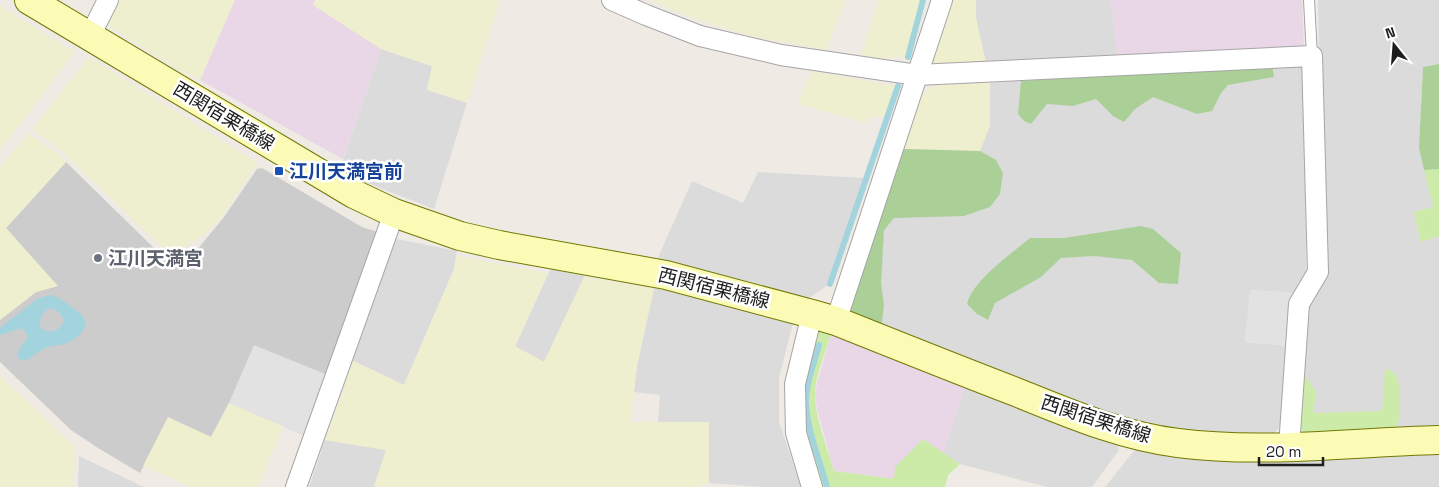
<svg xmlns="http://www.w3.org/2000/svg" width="1439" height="487" font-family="'Space Grotesk','Noto Sans JP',sans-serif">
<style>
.residential{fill:#dcdbdb}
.industrial{fill:#e9d6e6}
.religious{fill:#ccc}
.farmland{fill:#eeefce}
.grass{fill:#cceba8}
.forest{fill:#abd097}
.parking{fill:#e2e2e2}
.water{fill:#a3d4de;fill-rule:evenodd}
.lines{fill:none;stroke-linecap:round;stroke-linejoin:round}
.stream{stroke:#a3d4de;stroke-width:6}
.lane-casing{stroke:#a5a5a5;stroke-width:12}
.street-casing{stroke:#a5a5a5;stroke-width:22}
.secondary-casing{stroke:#717802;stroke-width:30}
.lane{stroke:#fff;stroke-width:10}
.street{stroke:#fff;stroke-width:20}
.secondary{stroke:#fbfbb6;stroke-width:28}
.transit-dot{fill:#1a4fb4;stroke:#fff;stroke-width:2}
.worship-dot{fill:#6b7280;stroke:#fff;stroke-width:2}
.labels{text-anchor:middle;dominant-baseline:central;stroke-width:5;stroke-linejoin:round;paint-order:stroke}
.street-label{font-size:19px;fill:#1e1e1e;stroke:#fff}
.transit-label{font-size:19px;font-weight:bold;fill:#164399;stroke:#fff;text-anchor:start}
.worship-label{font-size:19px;font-weight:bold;fill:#5b616d;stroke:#fff;text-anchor:start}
</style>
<rect width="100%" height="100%" fill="#efebe4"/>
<!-- residential -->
<g class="residential">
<path d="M976 0H1111L1118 59 986 64 976 18Z"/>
<path d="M1318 0H1439V64L1423 67 1419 148 1434 207 1414 212 1421 242 1439 236V431L1298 424 1321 167Z"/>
<path d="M381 49 432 66 427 90 467 103 434 209 365 182 340 169Z"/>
<path d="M1297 64 1305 71 1306 276 1295 293 1251 290 1245 342 1290 346 1284 422 1271 437 1145 427 881 329 849 310 904 149 980 151 990 125V83Z"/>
<path d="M758 172 865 178 830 284 804 301 656 262 692 181 743 203Z"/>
<path d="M397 239 457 251 454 269 404 385 347 358 394 242Z"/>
<path d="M551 268 586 273 544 362 515 347Z"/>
<path d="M654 288 719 300 793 323 779 378V422L801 487H761L709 483V423L658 422 660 395 634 392 637 366Z"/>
<path d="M965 387 1114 439 1119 450 1092 487H1047L960 464 943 454Z"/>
<path d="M325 440 387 450 374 487H309Z"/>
<path d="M1138 446 1439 451V487H1105Z"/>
<path d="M79 456 144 487H78Z"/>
</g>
<!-- industrial -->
<g class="industrial">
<path d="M235 0H315L313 5 381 49 343 159 200 80Z"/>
<path d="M1111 0H1302L1304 49 1118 59Z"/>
<path d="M831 335 965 387 943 454 923 439 894 479 834 471 817 409 815 395 817 383Z"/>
</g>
<!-- religious -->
<path class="religious" d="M66 162 158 252 183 267 224 217 257 169 262 168 362 227 381 233 308 437 229 403 211 437 168 418 140 473 98 448 71 430 0 362V320L36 292 57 286 6 228Z"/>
<!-- farmland -->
<g class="farmland">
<path d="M116 0H235L200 80 184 73 110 27 108 17Z"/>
<path d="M315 0H500L467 103 427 89 432 66 381 49 313 5Z"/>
<path d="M650 0H845L827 50 749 36 684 15Z"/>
<path d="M879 0H920L905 57 873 59 861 55Z"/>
<path d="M951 0H976V18L986 64 937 67 931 60Z"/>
<path d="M0 6 75 52 0 150Z"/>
<path d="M89 57 257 163 225 212 206 233 185 247 168 253 64 153 32 129Z"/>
<path d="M812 71 896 86 885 116 869 117 867 123 798 104Z"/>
<path d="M990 83V125L980 151 904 149 921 96 935 85Z"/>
<path d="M28 133 60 156 66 162 6 228 58 286 36 292 0 320V168Z"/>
<path d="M456 256 548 273 515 346 544 362 584 277 654 288 637 366 630 422H709V483L697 487H374L386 450 325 440 345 385 338 382 347 358 404 385 454 269Z"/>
<path d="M0 376 73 445V487H0Z"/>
<path d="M229 403 283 426 258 487H192L143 466 168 417 211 437Z"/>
</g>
<!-- grass -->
<g class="grass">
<path d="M1439 169V236L1421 242 1414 212 1433 207 1424 170Z"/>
<path d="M815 330 831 335C825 354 815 376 815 395 815 417 828 450 834 471L894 479 895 467 923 439 960 464 948 475 945 487H817L807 451 800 398Z"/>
<path d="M1389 369C1406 378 1399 416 1397 433L1307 436 1298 424 1303 375 1306 376 1316 393 1313 413 1382 411 1385 370Z"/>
</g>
<!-- forest -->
<g class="forest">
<path d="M1439 64V169L1424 170 1419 148 1423 67Z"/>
<path d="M1272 65 1274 77 1228 85 1221 93 1212 111 1197 114 1153 97 1135 109 1124 122 1113 116 1096 99 1073 106 1047 104 1031 124 1024 121 1018 114 1021 81Z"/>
<path d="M904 149 980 151 996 160 1003 173 1000 194 990 207 964 216 894 218 884 230 881 283 884 305 881 329 848 316 849 310Z"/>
<path d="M1141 226 1153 229 1181 253 1178 284 1159 283 1132 260 1094 256 1061 258 1041 277 995 303 988 320 977 314 967 304C973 280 1011 254 1030 238H1064Z"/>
</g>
<!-- parking -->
<g class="parking">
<path d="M1250 290 1295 293 1290 346 1245 342Z"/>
<path d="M254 345 330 376 308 437 229 403Z"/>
</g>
<!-- water -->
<path class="water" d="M50 295C60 297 68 304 77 311 95 323 80 339 64 344 59 346 53 345 48 347 40 350 33 357 25 361L18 358C16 350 25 343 28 336L22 328 0 335V328L37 299ZM50 308 58 311 64 320C60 332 50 335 40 327 40 318 41 313 50 308Z"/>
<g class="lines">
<!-- stream -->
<g class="stream">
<path d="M908 57 923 0"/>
<path d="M830 284 898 86"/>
<path d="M819 345C814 364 805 385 806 405 808 433 820 461 827 487"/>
</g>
<defs>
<path id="lane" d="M1309 0 1312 56"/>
<g id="street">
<path d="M612 0 646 15 700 36 781 55 917 75 1312 56 1318 272 1299 304 1289 447"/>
<path d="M90 36 108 0"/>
<path d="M836 321 942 0"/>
<path d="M296 487 394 213"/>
<path d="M812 487 796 433 795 384 812 314"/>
</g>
<path id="secondary" d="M29 0 354 194 394 213 460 236 499 245 666 275 812 314 836 321C896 345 956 369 1016 392 1068 413 1121 436 1178 443 1264 454 1352 442 1439 440"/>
</defs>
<!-- lane casing -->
<use href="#lane" class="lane-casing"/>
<!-- street casing -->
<use href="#street" class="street-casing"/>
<!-- secondary casing -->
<use href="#secondary" class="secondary-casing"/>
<!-- lane -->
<use href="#lane" class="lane"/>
<!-- street -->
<use href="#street" class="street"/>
<!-- secondary -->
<use href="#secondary" class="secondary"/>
</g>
<!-- markers -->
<rect class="transit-dot" x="274" y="166" width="10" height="10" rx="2.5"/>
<circle class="worship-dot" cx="98" cy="258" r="5"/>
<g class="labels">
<!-- street labels -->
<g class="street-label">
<text transform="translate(224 116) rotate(31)">西関宿栗橋線</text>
<text transform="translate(714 288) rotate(14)">西関宿栗橋線</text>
<text transform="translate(1096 419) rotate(18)">西関宿栗橋線</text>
</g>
<!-- transit labels -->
<g class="transit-label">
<text x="289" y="171">江川天満宮前</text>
</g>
<!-- worship labels -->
<g class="worship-label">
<text x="108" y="258">江川天満宮</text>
</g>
</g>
<!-- north arrow -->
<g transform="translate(1394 45) rotate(343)" stroke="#ffffff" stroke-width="4" paint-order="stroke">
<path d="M0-4L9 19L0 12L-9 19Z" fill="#1e1e1e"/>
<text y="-8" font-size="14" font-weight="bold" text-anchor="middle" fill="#1e1e1e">N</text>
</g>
<!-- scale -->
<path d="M1259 457v8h64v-8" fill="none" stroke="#1e1e1e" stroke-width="2.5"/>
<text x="1266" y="457" font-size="15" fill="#1e1e1e" stroke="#ffffff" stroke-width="4" paint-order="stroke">20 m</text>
</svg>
